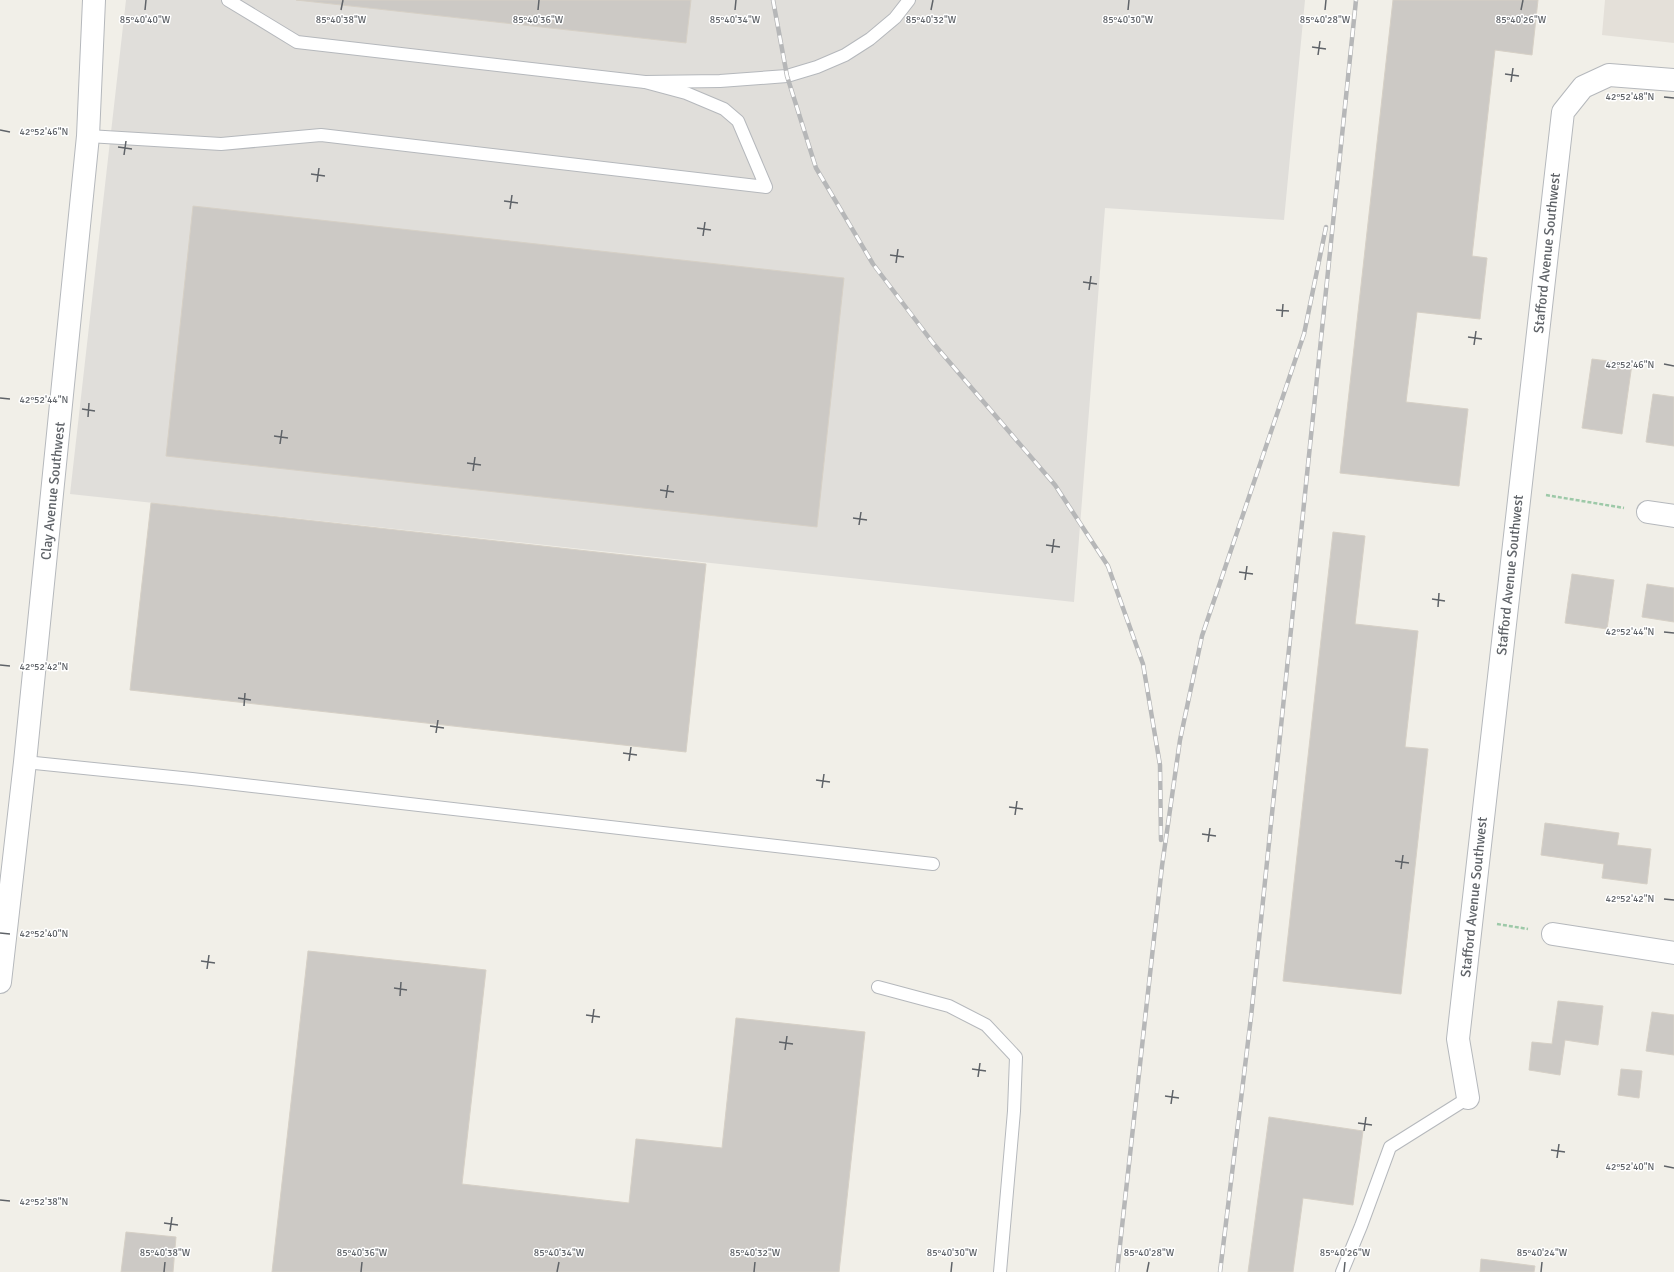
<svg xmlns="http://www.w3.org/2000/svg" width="1674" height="1272" font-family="Signika,sans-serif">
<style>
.industrial{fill:#e0deda}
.education{fill:#e4e0d9}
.building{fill:#ccc9c5;stroke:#d6d0c6}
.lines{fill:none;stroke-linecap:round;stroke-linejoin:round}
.service-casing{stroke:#b5b8bc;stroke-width:14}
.minor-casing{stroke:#b5b8bc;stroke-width:24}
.tertiary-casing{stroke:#b5b8bc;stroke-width:24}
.path{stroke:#9dc9a8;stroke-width:2.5;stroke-dasharray:4 2;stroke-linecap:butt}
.service{stroke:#fff;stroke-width:12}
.minor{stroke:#fff;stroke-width:22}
.tertiary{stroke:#fff;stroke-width:22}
.rail-casing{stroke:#b6b7b8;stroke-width:4.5}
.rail{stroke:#fff;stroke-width:3;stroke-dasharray:9;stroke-linecap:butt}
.ticks{fill:none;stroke:#5f6368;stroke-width:1.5}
.labels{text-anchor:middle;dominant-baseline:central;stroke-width:3;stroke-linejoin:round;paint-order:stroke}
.street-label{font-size:14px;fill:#5f6368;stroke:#fff}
.ticks-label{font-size:10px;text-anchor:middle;fill:#5f6368;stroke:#fff;stroke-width:3;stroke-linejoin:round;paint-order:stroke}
</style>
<rect width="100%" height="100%" fill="#f1efe8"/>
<!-- industrial -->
<path class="industrial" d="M126 0H1305L1284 220 1105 208 1074 602 70 494Z"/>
<!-- education -->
<path class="education" d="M1605 0H1674V43L1602 35Z"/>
<!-- building -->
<g class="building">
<path d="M296 0H691L686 43Z"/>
<path d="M1393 0H1538L1532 55 1495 50 1472 256 1487 258 1480 319 1417 312 1406 402 1468 409 1459 486 1340 473Z"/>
<path d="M193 206 844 278 817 527 166 456Z"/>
<path d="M1592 359 1632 364 1622 434 1582 428Z"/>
<path d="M1653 394 1674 397V446L1646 442Z"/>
<path d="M151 503 706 564 686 752 130 690Z"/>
<path d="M1333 532 1365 536 1355 624 1418 631 1405 747 1428 749 1401 994 1283 981Z"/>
<path d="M1572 574 1614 580 1607 629 1565 623Z"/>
<path d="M1647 584 1674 588V622L1642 617Z"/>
<path d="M1545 823 1619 833 1617 845 1651 849 1647 884 1602 878 1604 864 1541 855Z"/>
<path d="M308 951 486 970 462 1184 629 1203 636 1139 722 1148 736 1018 865 1032 839 1272H272Z"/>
<path d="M1558 1001 1603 1006 1598 1045 1565 1040 1560 1075 1529 1070 1532 1042 1552 1044Z"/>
<path d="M1652 1012 1674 1015V1055L1646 1051Z"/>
<path d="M1621 1069 1642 1071 1639 1098 1618 1095Z"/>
<path d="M1269 1117 1363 1131 1353 1205 1303 1198 1293 1272H1248Z"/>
<path d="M126 1232 176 1237 173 1272H121Z"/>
<path d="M1481 1259 1535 1266 1534 1272H1480Z"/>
</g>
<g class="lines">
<defs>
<g id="service">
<path d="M228 0 297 42 645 82 720 81 787 76 817 67 845 55 870 39 895 18 909 0"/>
<path d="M88 136 221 144 321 135 766 187 738 121 724 109 686 93 645 82"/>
<path d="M25 762 192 779 933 864"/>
<path d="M878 987 949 1006 986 1025 1016 1057 1014 1111 1000 1272"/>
<path d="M1342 1272 1361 1226 1390 1147 1468 1098"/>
</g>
<g id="minor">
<path d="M1648 512 1674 516"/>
<path d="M1553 934 1674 953"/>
<path d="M1468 1098 1458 1039 1563 112 1583 87 1609 75 1674 80"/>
</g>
<path id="tertiary" d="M0 982 25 762 88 136 94 0"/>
</defs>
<!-- service casing -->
<use href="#service" class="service-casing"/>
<!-- minor casing -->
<use href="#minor" class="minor-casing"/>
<!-- tertiary casing -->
<use href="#tertiary" class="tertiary-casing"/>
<!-- path -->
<g class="path">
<path d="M1546 495 1624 508"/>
<path d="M1497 924 1528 929"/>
</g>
<!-- service -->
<use href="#service" class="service"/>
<!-- minor -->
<use href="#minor" class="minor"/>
<!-- tertiary -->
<use href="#tertiary" class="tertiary"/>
<defs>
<g id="rail">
<path d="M773 0 787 76 816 168 873 264 933 343 1055 485 1108 566 1143 664 1160 765 1161 840"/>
<path d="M1117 1272 1162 866 1180 740 1202 636 1304 334 1326 227"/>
<path d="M1220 1272 1251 1017 1356 0"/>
</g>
</defs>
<!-- rail casing -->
<use href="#rail" class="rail-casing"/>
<!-- rail -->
<use href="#rail" class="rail"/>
</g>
<!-- ticks -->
<path class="ticks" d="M145 10 146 0M341 10 343 0M538 10 539 0M735 10 736 0M931 10 933 0M1128 10 1129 0M1325 10 1326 0M1521 10 1523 0M1312 47 1326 49M1318 55 1320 41M1505 74 1519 76M1511 82 1513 68M1664 97 1674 98M0 130 10 132M118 147 132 149M124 155 126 141M311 174 325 176M317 182 319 168M504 201 518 203M510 209 512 195M697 228 711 230M703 236 705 222M890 255 904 257M896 263 898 249M1083 282 1097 284M1089 290 1091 276M1276 310 1289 311M1282 317 1283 304M1468 337 1482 339M1474 345 1476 331M1664 364 1674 366M0 398 10 399M82 409 95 411M88 417 89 403M274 436 288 438M280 444 282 430M467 463 481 465M473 471 475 457M660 490 674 492M666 498 668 485M853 518 867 520M859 525 861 512M1046 545 1060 547M1052 553 1054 539M1239 572 1253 574M1245 580 1247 566M1432 599 1445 601M1438 607 1439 593M1664 632 1674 633M0 665 10 666M238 698 251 700M244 706 245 693M430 726 444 728M436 733 438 720M623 753 637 755M629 761 631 747M816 780 830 782M822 788 824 774M1009 807 1023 809M1015 815 1017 801M1202 834 1216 836M1208 842 1210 828M1395 861 1409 863M1401 869 1403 855M1664 899 1674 900M0 933 10 934M201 961 215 963M207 969 209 955M394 988 407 990M400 996 401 982M586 1015 600 1017M592 1023 594 1009M779 1042 793 1044M785 1050 787 1036M972 1069 986 1071M978 1077 980 1063M1165 1096 1179 1098M1171 1104 1173 1090M1358 1123 1372 1125M1364 1131 1366 1117M1551 1150 1565 1152M1557 1158 1559 1144M1664 1166 1674 1168M0 1200 10 1201M164 1223 178 1225M170 1231 172 1217M164 1272 165 1262M361 1272 362 1262M557 1272 559 1262M754 1272 755 1262M951 1272 952 1262M1147 1272 1149 1262M1344 1272 1345 1262M1541 1272 1542 1262"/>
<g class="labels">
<!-- street labels -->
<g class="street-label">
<text transform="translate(1547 253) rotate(-84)">Stafford Avenue Southwest</text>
<text transform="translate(53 491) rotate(-84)">Clay Avenue Southwest</text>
<text transform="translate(1510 575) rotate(-84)">Stafford Avenue Southwest</text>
<text transform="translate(1474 897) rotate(-84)">Stafford Avenue Southwest</text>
</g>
</g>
<g class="ticks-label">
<text x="145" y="23">85°40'40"W</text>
<text x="341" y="23">85°40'38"W</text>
<text x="538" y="23">85°40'36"W</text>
<text x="735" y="23">85°40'34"W</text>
<text x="931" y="23">85°40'32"W</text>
<text x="1128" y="23">85°40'30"W</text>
<text x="1325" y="23">85°40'28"W</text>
<text x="1521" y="23">85°40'26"W</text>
<text x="1630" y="100">42°52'48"N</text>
<text x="44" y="135">42°52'46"N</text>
<text x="1630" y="368">42°52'46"N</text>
<text x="44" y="403">42°52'44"N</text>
<text x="1630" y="635">42°52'44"N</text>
<text x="44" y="670">42°52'42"N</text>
<text x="1630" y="902">42°52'42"N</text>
<text x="44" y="937">42°52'40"N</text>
<text x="1630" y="1170">42°52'40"N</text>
<text x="44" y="1205">42°52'38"N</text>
<text x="165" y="1256">85°40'38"W</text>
<text x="362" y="1256">85°40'36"W</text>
<text x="559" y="1256">85°40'34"W</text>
<text x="755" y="1256">85°40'32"W</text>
<text x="952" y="1256">85°40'30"W</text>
<text x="1149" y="1256">85°40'28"W</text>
<text x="1345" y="1256">85°40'26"W</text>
<text x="1542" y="1256">85°40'24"W</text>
</g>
</svg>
